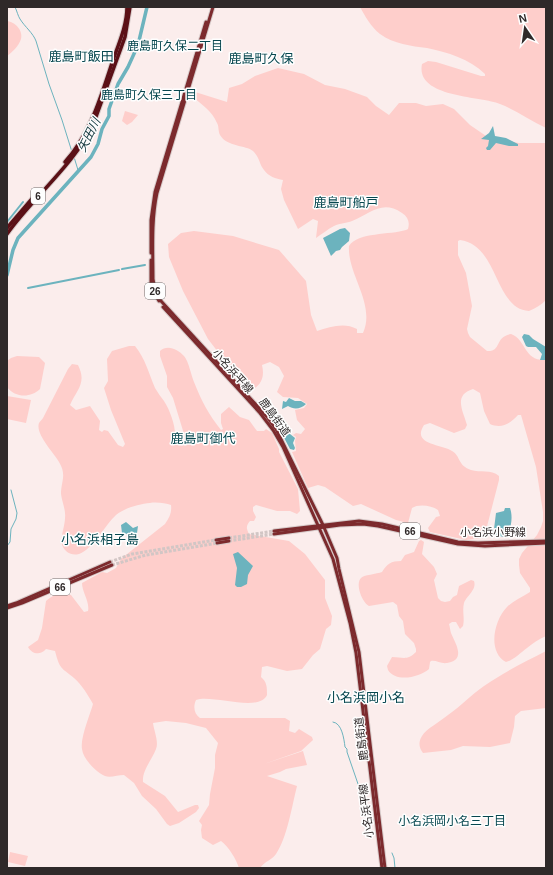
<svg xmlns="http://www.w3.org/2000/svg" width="553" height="875" font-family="Arial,'Noto Sans JP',sans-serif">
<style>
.green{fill:#fececb}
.water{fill:#6cb3be}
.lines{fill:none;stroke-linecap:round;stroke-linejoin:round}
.stream{stroke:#6cb3be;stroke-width:1}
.canal{stroke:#6cb3be;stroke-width:2}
.river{stroke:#6cb3be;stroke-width:3.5}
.major-tunnel{stroke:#d2c6c5;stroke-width:3;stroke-dasharray:3 1.5;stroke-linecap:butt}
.major-casing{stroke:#d6cac9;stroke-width:5}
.highway-casing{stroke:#d6cac9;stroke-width:5.5}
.major{stroke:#7c2a2d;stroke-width:3}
.highway{stroke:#5b1016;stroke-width:3.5}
.labels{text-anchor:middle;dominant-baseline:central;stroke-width:3;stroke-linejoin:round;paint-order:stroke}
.shield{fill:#fefefe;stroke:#6d6969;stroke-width:1}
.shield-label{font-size:10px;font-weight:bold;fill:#2f2929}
.street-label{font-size:11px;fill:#2f2929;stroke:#fefefe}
.neighbourhood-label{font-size:12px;fill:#07474f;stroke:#fefefe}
.water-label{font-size:12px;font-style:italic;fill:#183b41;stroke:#fefefe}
.quarter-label{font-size:13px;fill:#07474f;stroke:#fefefe}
</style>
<rect width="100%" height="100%" fill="#fbedec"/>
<!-- green -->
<g class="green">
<path d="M360 7H546V128C531 121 516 110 500 104 481 96 415 98 422 64L428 61 436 62 481 76H485V74C470 59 447 52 427 48 411 46 394 44 380 34 371 27 365 16 360 7Z"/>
<path d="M7 21C15 22 23 30 21 39 19 46 12 52 7 56Z"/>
<path d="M278 68 304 74 325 85 345 89 367 97 376 106 389 115 399 103H416L426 106 443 104 454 109 470 125 489 138 519 143H546V300C541 305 536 308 529 311 494 309 499 245 460 240L458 241V255L466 273 472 306 467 329 468 333 470 337 487 351C502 352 494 337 511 334 527 340 523 361 546 360V636C539 639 533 643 527 648 520 653 514 660 506 662 487 652 494 620 507 607 513 601 522 597 530 592V588L520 573 519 565V559L522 553 537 535 541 527 543 521V512L536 467 521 415H518C510 424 501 429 490 424L484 411 480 393 473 389C453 395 463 411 467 425L465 429 454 433 430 423 424 425C411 445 442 444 452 451 461 456 457 465 471 470 480 473 491 469 499 476V480L484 538 466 540 430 532 428 528 436 517 440 516 438 510C431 505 418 504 412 508L408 523 396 520 361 504 353 506 325 487 318 485 308 488 292 452 296 451 295 441 296 437 293 435 296 433 301 434 305 429 297 420 295 410 304 408 307 404 298 398 283 397 277 392 284 376 279 367 270 362 262 365C265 378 261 385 250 392H248L236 373 228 365 208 339 183 291 169 257 168 244 181 233 194 231 233 236 279 250 306 281 311 315 317 331C330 327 344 322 357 329V333H363C376 304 347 274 349 246 358 232 390 235 406 230L408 229C410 222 408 217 402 213 382 199 370 214 352 221 347 223 340 223 334 226 328 229 322 234 316 238L318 221 313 219 298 229 284 200 281 189 283 180C276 179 268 176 264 170 259 164 260 158 253 151 246 145 227 147 220 135 218 131 219 126 217 123 212 111 201 104 192 96V91L227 102 229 88 242 84 255 76Z"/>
<path d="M125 111 138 115 132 122 127 125 122 121Z"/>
<path d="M129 346H135C145 358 149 374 155 388 158 393 161 397 164 401 170 410 176 427 175 437L184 434 173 398 167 387V376L160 356V351C167 344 178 349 184 356 189 362 191 375 194 382 201 400 209 415 221 430L223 429 221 423V414L229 407 240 417 249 420 257 431H264L266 429 272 433 279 449V452L298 489 300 511 297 514 290 511H277L256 505 253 507V511L256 517 254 521H250C246 526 246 528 249 534L254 535 289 541 305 554 325 580V598L332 616 331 625 326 629 320 649 313 655 302 669 287 671 267 666 262 667 261 677C267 682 267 687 267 695 259 713 212 694 196 700 193 706 194 714 200 718H285L290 721 289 731 295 733 299 729 312 737 313 740 301 751 264 764 303 751 307 765 286 769 280 772 267 776 297 786C292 806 287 838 276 854 272 860 265 861 260 868H239C236 859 229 847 221 841L213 845 202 838 201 830 202 825 199 821 209 805 210 794 215 768V755L218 743 206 728 186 723 166 721 153 723C154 731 159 742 156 749 152 760 142 770 143 782L165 796 178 812 195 805H198L199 808 196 812 179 823 170 826 167 824 156 809 142 796 134 783 124 775C118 775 110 778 105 776 96 772 83 759 82 749 80 738 90 715 93 704 88 695 82 685 74 678 61 667 60 670 55 651L46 649C40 656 32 654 28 647L38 640 42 628 46 601C54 594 61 593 71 595L84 612 88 611C90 602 82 592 82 583L102 572 107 573 116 568 119 562 122 558 165 524C169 518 172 513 171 505 166 503 156 502 150 503 140 504 124 508 116 515 106 524 92 550 79 554 71 556 65 552 62 545 60 537 65 526 65 518 66 510 62 502 61 494 61 481 67 475 59 462 54 453 35 434 39 423 40 421 42 420 43 418L68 369 72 364 78 365C87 383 77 389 70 405L76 410 90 406 100 421 99 430 102 432 104 430 108 431 118 445 123 447 125 444 111 410 104 388 108 381 107 359 112 351Z"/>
<path d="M17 356 39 357 45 363 40 389C31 398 15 398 7 387V361L11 358Z"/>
<path d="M7 396 31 400 26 423 7 419Z"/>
<path d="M421 540 424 542 422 554 434 567 437 574 434 580 438 598 441 601 445 602 450 601 453 597 457 595 459 586 471 580 474 581C477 590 467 595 464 603 462 611 465 619 463 626L460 629 456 622H452L449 624C450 627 450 630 451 633 455 643 467 660 447 663 441 664 436 660 431 661L430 662 429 669C420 677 396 683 388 670L387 666 392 657C403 657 407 661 416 652V649L414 643 405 634 403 621 399 616 397 605 393 602 369 606C362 602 355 584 361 578 363 575 377 574 382 572 387 564 391 561 401 561L405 555 414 552 419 541Z"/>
<path d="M546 651V708L521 711 515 716 514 727 510 743 490 747 463 746 451 750 423 753C419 748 418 742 422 736 426 729 441 721 448 715 461 706 471 695 484 686 504 672 525 662 546 651Z"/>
<path d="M10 852 28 856 25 866 8 862Z"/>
</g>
<!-- water -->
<g class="water">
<path d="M493 126 495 136 506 138 518 144V146H509L496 143 490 150H487L486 148 488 146 489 140 481 139 489 133Z"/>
<path d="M345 228 350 233 349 241 342 247 340 250 336 251 331 256 323 238 340 229Z"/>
<path d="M524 334 529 335 533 339 546 347V360H540L542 354 536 347H528L526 346 522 337Z"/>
<path d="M289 398 295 401H301L306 404C301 409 294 410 288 406L282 409 283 401 286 402Z"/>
<path d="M285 430 295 438 293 443 295 448 294 450 290 449 281 432Z"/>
<path d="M505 508H510C513 516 512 531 504 537L490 534 487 531 490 529H494L496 513 504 511Z"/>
<path d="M126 522 133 528 138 526 137 533 133 535 122 533 121 525Z"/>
<path d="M238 552 253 566 248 575 247 584 241 587H237L235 585 237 568 233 554Z"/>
</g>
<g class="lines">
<!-- stream -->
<g class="stream">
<path d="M15 7C17 11 18 16 20 19 25 27 33 33 36 41L49 84 62 120 72 152"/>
<path d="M74 157 78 170"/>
<path d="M7 546 10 542 11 529 16 519 17 513 11 490"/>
<path d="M333 722C342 723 344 739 345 747L347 749V752L367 810 373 820"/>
<path d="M392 853 394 858 395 868"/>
</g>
<!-- canal -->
<g class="canal">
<path d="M7 222 23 202"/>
<path d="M122 269 145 265"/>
<path d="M28 288 119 270"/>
</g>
<!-- river -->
<path class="river" d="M7 275 13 250 18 238 91 157 98 144 102 129 109 116V109L118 84 128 67 138 45 147 7"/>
<!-- major-tunnel -->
<g class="major-tunnel">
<path d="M229 538 274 531"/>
<path d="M229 541 274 534"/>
<path d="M110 562 132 554 216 540"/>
<path d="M112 565 146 555 217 543"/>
</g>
<defs>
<g id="major">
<path d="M213 7 157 193C151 221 153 251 153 279 154 288 156 294 161 301L248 396 268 418 276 429 323 525 337 558 339 569 359 652 385 868"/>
<path d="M151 253V220L155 192 206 22"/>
<path d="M151 260V287L159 301"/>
<path d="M163 307 260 413 273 430 283 447 333 559 350 623 356 653 382 868"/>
<path d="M274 531 359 521 382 524 458 542 478 543 546 541"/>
<path d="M274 534 340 525 363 524 378 526 458 544 485 546 546 543"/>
<path d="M216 540 229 538"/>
<path d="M217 543 229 541"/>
<path d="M7 606 16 603 110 562"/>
<path d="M7 608 22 603 112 565"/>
</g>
<g id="highway">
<path d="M65 162C91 133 101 96 113 60 119 43 127 25 127 7"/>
<path d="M7 228 37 193"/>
<path d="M7 234C34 196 72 167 93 125L125 37 130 7"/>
</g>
</defs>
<!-- major casing -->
<use href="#major" class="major-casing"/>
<!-- highway casing -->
<use href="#highway" class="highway-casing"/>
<!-- major -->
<use href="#major" class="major"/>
<!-- highway -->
<use href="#highway" class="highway"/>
</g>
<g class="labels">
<!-- shield labels -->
<g class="shield">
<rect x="31" y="188" width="14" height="16" rx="3"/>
<rect x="145" y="283" width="20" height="16" rx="3"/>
<rect x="400" y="523" width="20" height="16" rx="3"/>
<rect x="50" y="579" width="20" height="16" rx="3"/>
</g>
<g class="shield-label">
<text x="38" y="196">6</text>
<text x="155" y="291">26</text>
<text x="410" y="531">66</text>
<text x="60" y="587">66</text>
</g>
<!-- street labels -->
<g class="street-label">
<text transform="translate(233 371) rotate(48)">小名浜平線</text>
<text transform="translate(275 417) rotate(54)">鹿島街道</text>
<text x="493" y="532">小名浜小野線</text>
<text transform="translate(361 739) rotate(-97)">鹿島街道</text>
<text transform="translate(366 811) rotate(-97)">小名浜平線</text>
</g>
<!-- neighbourhood labels -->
<g class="neighbourhood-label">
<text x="175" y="46">鹿島町久保二丁目</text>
<text x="149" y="95">鹿島町久保三丁目</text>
<text x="452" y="821">小名浜岡小名三丁目</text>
</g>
<!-- water labels -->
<g class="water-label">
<text transform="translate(89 135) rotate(-63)">矢田川</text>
</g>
<!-- quarter labels -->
<g class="quarter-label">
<text x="81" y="56">鹿島町飯田</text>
<text x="261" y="58">鹿島町久保</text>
<text x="346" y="202">鹿島町船戸</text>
<text x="203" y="438">鹿島町御代</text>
<text x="100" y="539">小名浜相子島</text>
<text x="366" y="697">小名浜岡小名</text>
</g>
</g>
<!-- border -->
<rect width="553" height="875" fill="none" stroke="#2f2929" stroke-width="16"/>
<!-- north arrow -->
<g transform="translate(525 28) rotate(347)" stroke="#fefefe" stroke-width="3" paint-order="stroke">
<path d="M0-3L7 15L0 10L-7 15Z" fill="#2f2929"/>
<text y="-6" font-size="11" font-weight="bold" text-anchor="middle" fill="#2f2929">N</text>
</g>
</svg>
